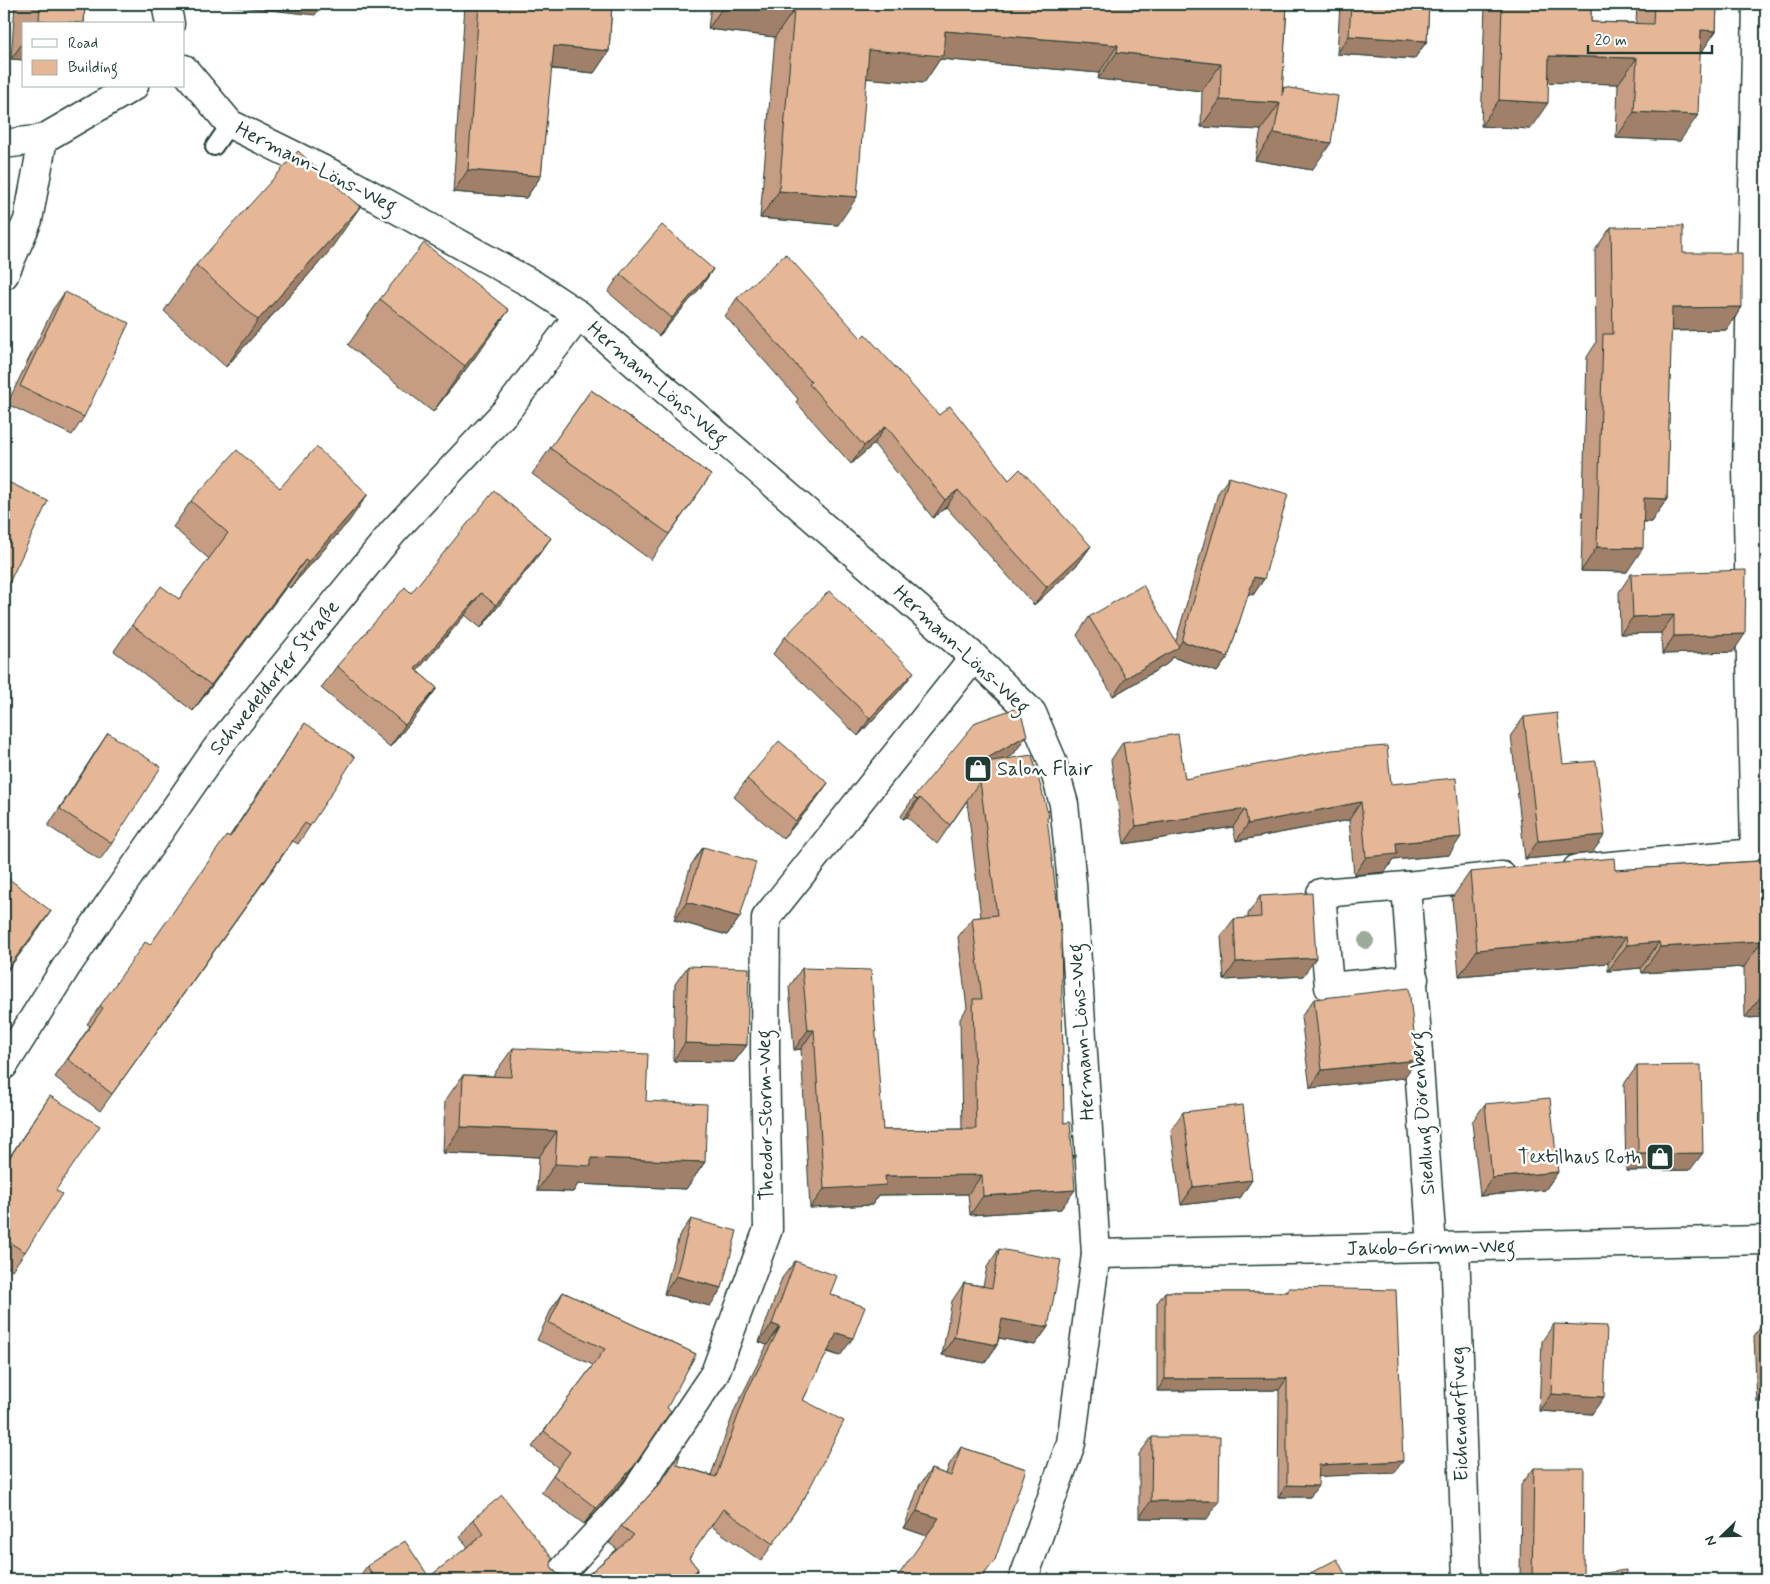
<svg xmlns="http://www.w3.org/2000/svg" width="1770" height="1584" font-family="Mynerve,sans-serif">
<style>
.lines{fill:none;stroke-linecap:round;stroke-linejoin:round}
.lane-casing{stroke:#1f3d34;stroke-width:20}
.street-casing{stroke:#1f3d34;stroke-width:31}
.lane{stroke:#fff;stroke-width:16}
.street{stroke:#fff;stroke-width:28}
.tree{fill:#9baa9b}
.wall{fill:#c69d82;stroke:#1f3d34}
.shaded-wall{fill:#a1806a;stroke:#1f3d34}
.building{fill:#e6b797;stroke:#1f3d34}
.labels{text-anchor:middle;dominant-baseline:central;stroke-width:5;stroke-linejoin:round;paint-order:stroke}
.street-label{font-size:20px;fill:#1f3d34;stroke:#fff}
.poi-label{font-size:20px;fill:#1f3d34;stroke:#fff;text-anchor:start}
</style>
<rect width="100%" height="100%" fill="#fff"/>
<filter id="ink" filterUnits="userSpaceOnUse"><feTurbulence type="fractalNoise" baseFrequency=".02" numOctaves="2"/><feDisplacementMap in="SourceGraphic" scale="10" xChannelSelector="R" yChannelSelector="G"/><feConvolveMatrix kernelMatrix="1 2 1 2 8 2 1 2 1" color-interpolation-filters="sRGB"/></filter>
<g filter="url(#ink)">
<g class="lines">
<defs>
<path id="lane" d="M214 147 230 124"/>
<g id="street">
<path d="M166 4 170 24"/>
<path d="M184 69 230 124 346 181 532 284 579 315 974 657 1032 713 1051 758 1064 804 1072 884 1096 1254 1071 1443 1023 1580"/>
<path d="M4 144 43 139 134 86"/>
<path d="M4 275 28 220 43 139"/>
<path d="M1755 852 1747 467 1757 4"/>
<path d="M1577 869 1766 852"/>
<path d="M1406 886 1321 893 1329 987 1414 979"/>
<path d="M4 1065 68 964 217 748 393 532 507 410 579 315"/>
<path d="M1432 1247 1406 886 1502 876"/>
<path d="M1455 1248 1467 1580"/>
<path d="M1096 1254 1766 1240"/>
<path d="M554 1580 635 1492 715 1373 768 1229 765 1051 766 918 974 657"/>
</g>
</defs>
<!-- lane casing -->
<use href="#lane" class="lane-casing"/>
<!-- street casing -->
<use href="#street" class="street-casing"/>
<!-- lane -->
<use href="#lane" class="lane"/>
<!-- street -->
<use href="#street" class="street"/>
</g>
<!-- trees -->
<circle class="tree" cx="1366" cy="941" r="8"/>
<!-- wall -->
<g class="wall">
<path d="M15 4H85L84 23 24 24V60L11 59Z"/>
<path d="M465 4H612L609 51 594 73 551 69 541 176 526 198 453 192Z"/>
<path d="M711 4H1287L1282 90 1284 87 1312 170 1255 160 1261 130 1201 127 1202 91 1098 79 1099 73 940 59 924 83 867 78 838 225 760 218 775 37 708 29Z"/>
<path d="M1340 4H1429L1427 41 1414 59 1337 54Z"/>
<path d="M1485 4H1591V22L1636 23 1637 4H1717L1716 31 1700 54 1680 141 1616 138 1618 84 1548 82 1530 129 1481 126Z"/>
<path d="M1611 227 1683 253 1742 307 1726 330 1671 331 1667 499 1651 522H1643L1627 572 1581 571 1587 357 1596 343 1595 250Z"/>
<path d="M328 253 226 367 164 311 196 265Z"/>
<path d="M713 269 701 287 659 336 608 292 620 274Z"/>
<path d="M65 292 84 417 72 435 7 404 53 309Z"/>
<path d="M737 298 861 338 939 415 1009 480 1091 546 1078 564 1034 605 946 507 933 518 874 444 851 464 796 402 798 399 725 316Z"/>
<path d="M380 299 476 356 433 412 348 345Z"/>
<path d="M591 390 711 475 651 560 532 474Z"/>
<path d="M1229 477 1264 579 1253 595 1248 594 1228 657 1217 672 1172 657 1167 664 1113 696 1077 635 1089 617 1176 641 1218 493Z"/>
<path d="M4 480 9 583 4 590Z"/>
<path d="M280 488 350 520 290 588 287 586 193 711 114 651 132 625 179 599 209 559 173 527 191 501Z"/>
<path d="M535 560 481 628 465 615 417 671 437 688 421 710 390 747 321 688 337 666 411 593Z"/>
<path d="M1631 574 1733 652 1662 654 1661 633 1620 634 1619 592Z"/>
<path d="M1766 585V630L1765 587Z"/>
<path d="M785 637 901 689 858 736 773 654Z"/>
<path d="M1524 717 1592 853 1525 859 1511 735Z"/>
<path d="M305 723 310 826 298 844 293 841 100 1111 55 1077 90 1026 87 1024 100 1006 150 945 229 837Z"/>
<path d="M108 733 112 843 100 860 48 826 96 751Z"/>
<path d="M1027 735 1013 755 1005 759 1047 821 1061 1209 970 1215 968 1194 879 1195 872 1205 810 1208 801 1049 794 1050 789 987 802 968 883 1130 962 1129 960 1019 967 1008 958 937 972 918 981 917 967 801 937 844 907 817 903 819 901 816 914 797Z"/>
<path d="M1123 742 1185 779 1391 784 1449 855 1393 860 1385 872 1354 875 1349 820 1236 841 1233 827 1124 844 1111 760Z"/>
<path d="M747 779 815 801 783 839 734 797Z"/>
<path d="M703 847 740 917 727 935 674 920 691 865Z"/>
<path d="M1759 858H1766V1017L1745 1018 1744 967 1642 973 1641 968 1608 971V963L1459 976 1452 898 1470 872 1615 870 1757 861Z"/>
<path d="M1260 896 1303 976 1224 980 1221 936 1234 919 1248 918V914Z"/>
<path d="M688 966 747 1045 734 1062 673 1061 675 984Z"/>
<path d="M1314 999 1404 1078 1310 1088 1301 1017Z"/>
<path d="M513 1048 646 1101 705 1162 686 1189 578 1184 573 1192 537 1191 539 1157 443 1153 445 1101 463 1075 494 1076V1074Z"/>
<path d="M1637 1066 1690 1170 1626 1171 1624 1084Z"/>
<path d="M50 1096 56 1190 25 1252 12 1270 4 1264V1165Z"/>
<path d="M1766 1102V1187H1764L1762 1109Z"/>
<path d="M1485 1104 1558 1172 1545 1190 1480 1196 1472 1122Z"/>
<path d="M1183 1112 1252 1180 1240 1198 1181 1205 1171 1130Z"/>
<path d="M691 1219 710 1306 664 1294 679 1236Z"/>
<path d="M999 1249 1048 1327 1035 1345 999 1338 997 1345 985 1363 942 1355 952 1301 964 1283 983 1286 987 1267Z"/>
<path d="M795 1261 830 1294 840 1356 827 1352 803 1400 805 1497 761 1561 711 1526 689 1558 698 1569 691 1580H582L617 1549 609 1543 621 1526 677 1465 711 1475 735 1409 767 1345 759 1342 782 1278Z"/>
<path d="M1288 1288 1394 1473 1318 1476 1310 1497H1278L1279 1390 1157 1391V1303L1165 1292H1285Z"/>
<path d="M563 1292 696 1354 623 1482 584 1524 541 1492 558 1468 532 1447 593 1365 537 1340 552 1308Z"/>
<path d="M1766 1319V1402H1757L1754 1336Z"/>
<path d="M1554 1324 1592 1414 1539 1411 1542 1341Z"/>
<path d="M1152 1437 1207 1519 1139 1518V1454Z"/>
<path d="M961 1447 1026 1469 927 1536 904 1528 919 1486 931 1469 946 1474 949 1465Z"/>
<path d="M1534 1468 1583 1576 1627 1580H1520L1521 1485Z"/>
<path d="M473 1519 551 1566 556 1573 569 1580H357L367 1566 429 1577 468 1547 460 1537Z"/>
</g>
<!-- shaded-wall -->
<g class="shaded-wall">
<path d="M214 4H323L315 15Z"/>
<path d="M725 4H746L794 10 775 37 708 29Z"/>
<path d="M39 20 84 23 36 24Z"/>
<path d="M1701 30 1716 31 1698 57Z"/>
<path d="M945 31 1118 45 1099 73 940 59 924 83 850 77 869 50Z"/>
<path d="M1349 36 1427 41 1414 59 1337 54Z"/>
<path d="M24 41V60L11 59Z"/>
<path d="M554 46 609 51 594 73 538 67Z"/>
<path d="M1117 52 1221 64 1202 91 1098 79Z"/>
<path d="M1549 56 1637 58 1618 84 1531 82Z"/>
<path d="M1220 100 1280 103 1261 130 1201 127Z"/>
<path d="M1499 100 1548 103 1530 129 1481 126Z"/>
<path d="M1634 112 1698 115 1680 141 1616 138Z"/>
<path d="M1274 133 1331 143 1312 170 1255 160Z"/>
<path d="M468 170 541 176 526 198 453 192Z"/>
<path d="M779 191 857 197 838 225 760 218Z"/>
<path d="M360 207 328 253 226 367 258 320Z"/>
<path d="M713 269 701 287 659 336 672 318Z"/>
<path d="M1742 307 1726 330 1656 331 1672 308Z"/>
<path d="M509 310 476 356 433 412 465 366Z"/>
<path d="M886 426 874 444 851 464 864 446Z"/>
<path d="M958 490 946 507 933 518 945 500Z"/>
<path d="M368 494 350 520 290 588 308 562Z"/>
<path d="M1644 498 1667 499 1651 522 1628 521Z"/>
<path d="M551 538 535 560 481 628 496 605Z"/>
<path d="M1091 546 1078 564 1034 605 1047 587Z"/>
<path d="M1597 547 1643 548 1627 572 1581 571Z"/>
<path d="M305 560 287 586 193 711 211 685Z"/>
<path d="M1254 577 1264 579 1253 595 1243 592Z"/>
<path d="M481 593 465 615 400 691 415 669Z"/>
<path d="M1674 615 1661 633 1620 634 1633 617Z"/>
<path d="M1745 634 1733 652 1662 654 1674 636Z"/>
<path d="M1182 641 1228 657 1217 672 1172 657 1167 664 1113 696 1126 678 1178 647Z"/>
<path d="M914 672 901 689 858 736 870 718Z"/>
<path d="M437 688 421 710 390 747 405 725Z"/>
<path d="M1027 735 1013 755 966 783 979 763Z"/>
<path d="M828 783 815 801 783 839 796 821Z"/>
<path d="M920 798 907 817 903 819 917 800Z"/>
<path d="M1361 802 1349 820 1236 841 1248 824Z"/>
<path d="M1245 809 1233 827 1124 844 1136 826Z"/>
<path d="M1605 835 1592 853 1525 859 1538 841Z"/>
<path d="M1461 837 1449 855 1393 860 1385 872 1354 875 1366 857 1396 843Z"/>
<path d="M687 902 740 917 727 935 674 920Z"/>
<path d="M51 911 39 929 4 975V973Z"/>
<path d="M1626 937 1608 963 1459 976 1477 950Z"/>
<path d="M1762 941 1744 967 1642 973 1660 947Z"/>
<path d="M1659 942 1641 968 1608 971 1627 945Z"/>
<path d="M1316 958 1303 976 1224 980 1236 962Z"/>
<path d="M1764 992H1766V1017L1745 1018Z"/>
<path d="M808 1030H814L801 1049 794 1050Z"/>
<path d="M685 1043 747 1045 734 1062 673 1061Z"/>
<path d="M1417 1060 1404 1078 1310 1088 1322 1070Z"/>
<path d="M461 1127 557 1131 539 1157 443 1153Z"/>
<path d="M1703 1153 1690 1170 1626 1171 1638 1154Z"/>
<path d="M591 1158 705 1162 686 1189 578 1184 573 1192 537 1191 555 1164Z"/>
<path d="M1558 1172 1545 1190 1480 1196 1492 1178Z"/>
<path d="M982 1175 968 1194 879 1195 872 1205 810 1208 824 1189 885 1176Z"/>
<path d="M1252 1180 1240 1198 1181 1205 1193 1187Z"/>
<path d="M1075 1190 1061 1209 970 1215 983 1196Z"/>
<path d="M676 1276 722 1288 710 1306 664 1294Z"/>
<path d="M1002 1319 1048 1327 1035 1345 989 1336Z"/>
<path d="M772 1324 780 1327 767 1345 759 1342Z"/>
<path d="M837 1333 853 1338 840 1356 824 1350Z"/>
<path d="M954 1337 997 1345 985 1363 942 1355Z"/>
<path d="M1287 1378 1279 1390 1157 1391 1165 1379Z"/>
<path d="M1766 1389V1402H1757Z"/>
<path d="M1551 1394 1604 1397 1592 1414 1539 1411Z"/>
<path d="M1403 1461 1394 1473 1310 1477 1319 1465Z"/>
<path d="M634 1466 623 1482 584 1524 596 1508Z"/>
<path d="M1287 1485 1318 1486 1310 1497H1278Z"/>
<path d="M1151 1501H1219L1207 1519 1139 1518Z"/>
<path d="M917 1511 939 1518 927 1536 904 1528Z"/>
<path d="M698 1569 691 1580H686Z"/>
</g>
<!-- building -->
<g class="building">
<path d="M40 4H85L84 23 39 20Z"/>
<path d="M479 4H612L609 51 554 46 541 176 468 170Z"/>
<path d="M746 4H1287L1282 96 1284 87 1338 96 1331 143 1274 133 1280 103 1220 100 1221 64 1117 52 1118 45 945 31 943 56 869 50 857 197 779 191 794 10Z"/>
<path d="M1351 4H1429L1427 41 1349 36Z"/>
<path d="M1502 4H1591V22L1653 24 1654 4H1717L1716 31 1701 30 1698 115 1634 112 1637 58 1549 56 1548 103 1499 100Z"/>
<path d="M298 151 360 207 258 320 196 265Z"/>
<path d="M662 225 713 269 672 318 620 274Z"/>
<path d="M1683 226V253H1742V307L1672 308 1667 499 1644 498 1643 548 1597 547 1603 334H1613L1611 227Z"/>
<path d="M424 243 509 310 465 366 380 299Z"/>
<path d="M786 254 861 338 865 334 939 415 950 406 1009 480 1020 469 1091 546 1047 587 958 490 945 500 886 426 864 446 809 384 811 382 737 298Z"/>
<path d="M65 292 129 323 84 417 20 386Z"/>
<path d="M591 390 711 475 669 534 550 448Z"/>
<path d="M316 447 368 494 308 562 305 560 211 685 132 625 161 586 179 599 228 533 191 501 237 450 280 488Z"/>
<path d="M1229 477 1288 494 1264 579 1254 577 1228 657 1182 641Z"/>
<path d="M4 480 48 501 9 583 4 580Z"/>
<path d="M494 491 551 538 496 605 481 593 415 669 437 688 405 725 337 666 405 587 411 593Z"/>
<path d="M1746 570 1745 634 1674 636V615L1633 617 1631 574Z"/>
<path d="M1143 585 1179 647 1126 678 1089 617Z"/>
<path d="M829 591 914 672 870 718 785 637Z"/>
<path d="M1019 707 1027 735 979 763 1032 755 1049 817 1047 818 1061 934 1064 1123 1070 1122 1075 1190 983 1196 982 1175 885 1176 886 1185 824 1189 814 1030H808L802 968 871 970 883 1130 976 1129 973 999H982L972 918 997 915 980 781 950 825 920 798 917 800 914 797 976 722Z"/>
<path d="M1557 713 1563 764 1596 761 1605 835 1538 841 1524 717Z"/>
<path d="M305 723 355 757 310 826 305 823 112 1094 68 1059 103 1008 100 1006 145 942 150 945 227 835 230 837Z"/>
<path d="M108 733 161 767 112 843 60 809Z"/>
<path d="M1178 734 1185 779 1332 750 1387 746 1391 784 1456 778 1461 837 1396 843 1397 854 1366 857 1361 802 1248 824 1245 809 1136 826 1123 742Z"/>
<path d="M779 741 828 783 796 821 747 779Z"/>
<path d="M703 847 756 862 740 917 687 902Z"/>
<path d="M1614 858 1615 870 1759 861V858H1766V992H1764L1762 941 1660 947 1659 942 1627 945 1626 937 1477 950 1470 872Z"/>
<path d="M4 875 51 911 4 973Z"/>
<path d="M1312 893 1316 958 1236 962 1234 919 1261 917 1260 896Z"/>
<path d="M688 966 749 968 747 1045 685 1043Z"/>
<path d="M1409 988 1417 1060 1322 1070 1314 999Z"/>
<path d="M513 1048 648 1054 646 1101 707 1104 705 1162 591 1158V1166L555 1164 557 1131 461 1127 463 1075 511 1077Z"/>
<path d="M1701 1065 1703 1153 1638 1154 1637 1066Z"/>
<path d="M50 1096 100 1126 56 1190 62 1194 25 1252 4 1239V1166Z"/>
<path d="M1550 1098 1558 1172 1492 1178 1485 1104Z"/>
<path d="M1243 1105 1252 1180 1193 1187 1183 1112Z"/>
<path d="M691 1219 737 1231 722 1288 676 1276Z"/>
<path d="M999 1249 1061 1260 1048 1327 1002 1319 997 1345 954 1337 964 1283 992 1288Z"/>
<path d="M795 1261 837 1276 830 1294 865 1307 853 1338 837 1333 803 1400 844 1421 805 1497 773 1544 723 1509 689 1558 698 1569 686 1580H582L634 1535 621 1526 659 1485 680 1454 677 1465 716 1477 747 1391 780 1327 772 1324Z"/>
<path d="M1288 1288 1396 1290 1403 1461 1319 1465 1318 1486 1287 1485V1378L1165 1379V1292H1288Z"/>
<path d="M563 1292 696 1354 667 1408 671 1411 634 1466 596 1508 553 1475 570 1452 544 1431 605 1349 549 1323Z"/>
<path d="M1554 1324 1607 1326 1604 1397 1551 1394Z"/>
<path d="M1152 1437H1220L1219 1501H1151Z"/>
<path d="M961 1447 1026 1469 995 1560 980 1580H895L939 1518 917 1511 931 1469 951 1476Z"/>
<path d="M1534 1468H1584L1583 1576 1626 1570 1627 1580H1532Z"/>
<path d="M502 1495 552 1558 551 1566 556 1573 567 1577 569 1580H376L367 1566 405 1541 429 1577 484 1534 473 1519Z"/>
<path d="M1337 1559 1348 1580H1297Z"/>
</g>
</g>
<!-- icons -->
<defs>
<symbol id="shop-square" viewBox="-11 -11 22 22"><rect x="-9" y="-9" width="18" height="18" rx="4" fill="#1f3d34" stroke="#fff"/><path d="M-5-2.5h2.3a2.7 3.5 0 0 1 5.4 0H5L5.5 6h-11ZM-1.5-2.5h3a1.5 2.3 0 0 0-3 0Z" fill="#fff"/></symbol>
</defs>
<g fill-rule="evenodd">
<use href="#shop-square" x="962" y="753" width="32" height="32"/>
<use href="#shop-square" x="1644" y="1141" width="32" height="32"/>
</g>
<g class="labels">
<!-- street labels -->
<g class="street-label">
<text transform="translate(316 168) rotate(27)">Hermann-Löns-Weg</text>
<text transform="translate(657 384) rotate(41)">Hermann-Löns-Weg</text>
<text transform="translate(961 650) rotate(43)">Hermann-Löns-Weg</text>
<text transform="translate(275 678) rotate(-51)">Schwedeldorfer Straße</text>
<text transform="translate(1082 1032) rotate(-94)">Hermann-Löns-Weg</text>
<text transform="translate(1423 1113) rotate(-94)">Siedlung Dörenberg</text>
<text transform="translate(766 1115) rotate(-91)">Theodor-Storm-Weg</text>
<text transform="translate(1431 1248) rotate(-1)">Jakob-Grimm-Weg</text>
<text transform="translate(1460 1414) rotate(-92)">Eichendorffweg</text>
</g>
<!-- poi labels -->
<g class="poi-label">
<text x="997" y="769">Salon Flair</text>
<text x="1641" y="1157" text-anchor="end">Textilhaus Roth</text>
</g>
</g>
<!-- margin -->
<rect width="1770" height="1584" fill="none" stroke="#fff" stroke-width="20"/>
<rect x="10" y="10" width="1750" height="1564" fill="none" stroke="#1f3d34" stroke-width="2" filter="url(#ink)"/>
<!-- legend -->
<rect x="22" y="22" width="162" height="65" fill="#ffffff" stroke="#a5b1ae"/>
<rect x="32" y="39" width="25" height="8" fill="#ffffff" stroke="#a5b1ae"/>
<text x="68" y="48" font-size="15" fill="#1f3d34">Road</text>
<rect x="32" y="60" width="25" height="15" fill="#e6b797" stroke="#a5b1ae"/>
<text x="68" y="72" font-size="15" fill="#1f3d34">Building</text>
<!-- north arrow -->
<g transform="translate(1722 1536) rotate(247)" stroke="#ffffff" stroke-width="4" paint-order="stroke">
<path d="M0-4L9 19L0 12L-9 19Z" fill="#1f3d34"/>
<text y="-8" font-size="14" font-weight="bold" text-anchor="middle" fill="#1f3d34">N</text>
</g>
<!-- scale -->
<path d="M1588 45v8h124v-8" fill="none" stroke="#1f3d34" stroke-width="2.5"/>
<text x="1595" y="45" font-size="15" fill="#1f3d34" stroke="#ffffff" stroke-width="4" paint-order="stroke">20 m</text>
</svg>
